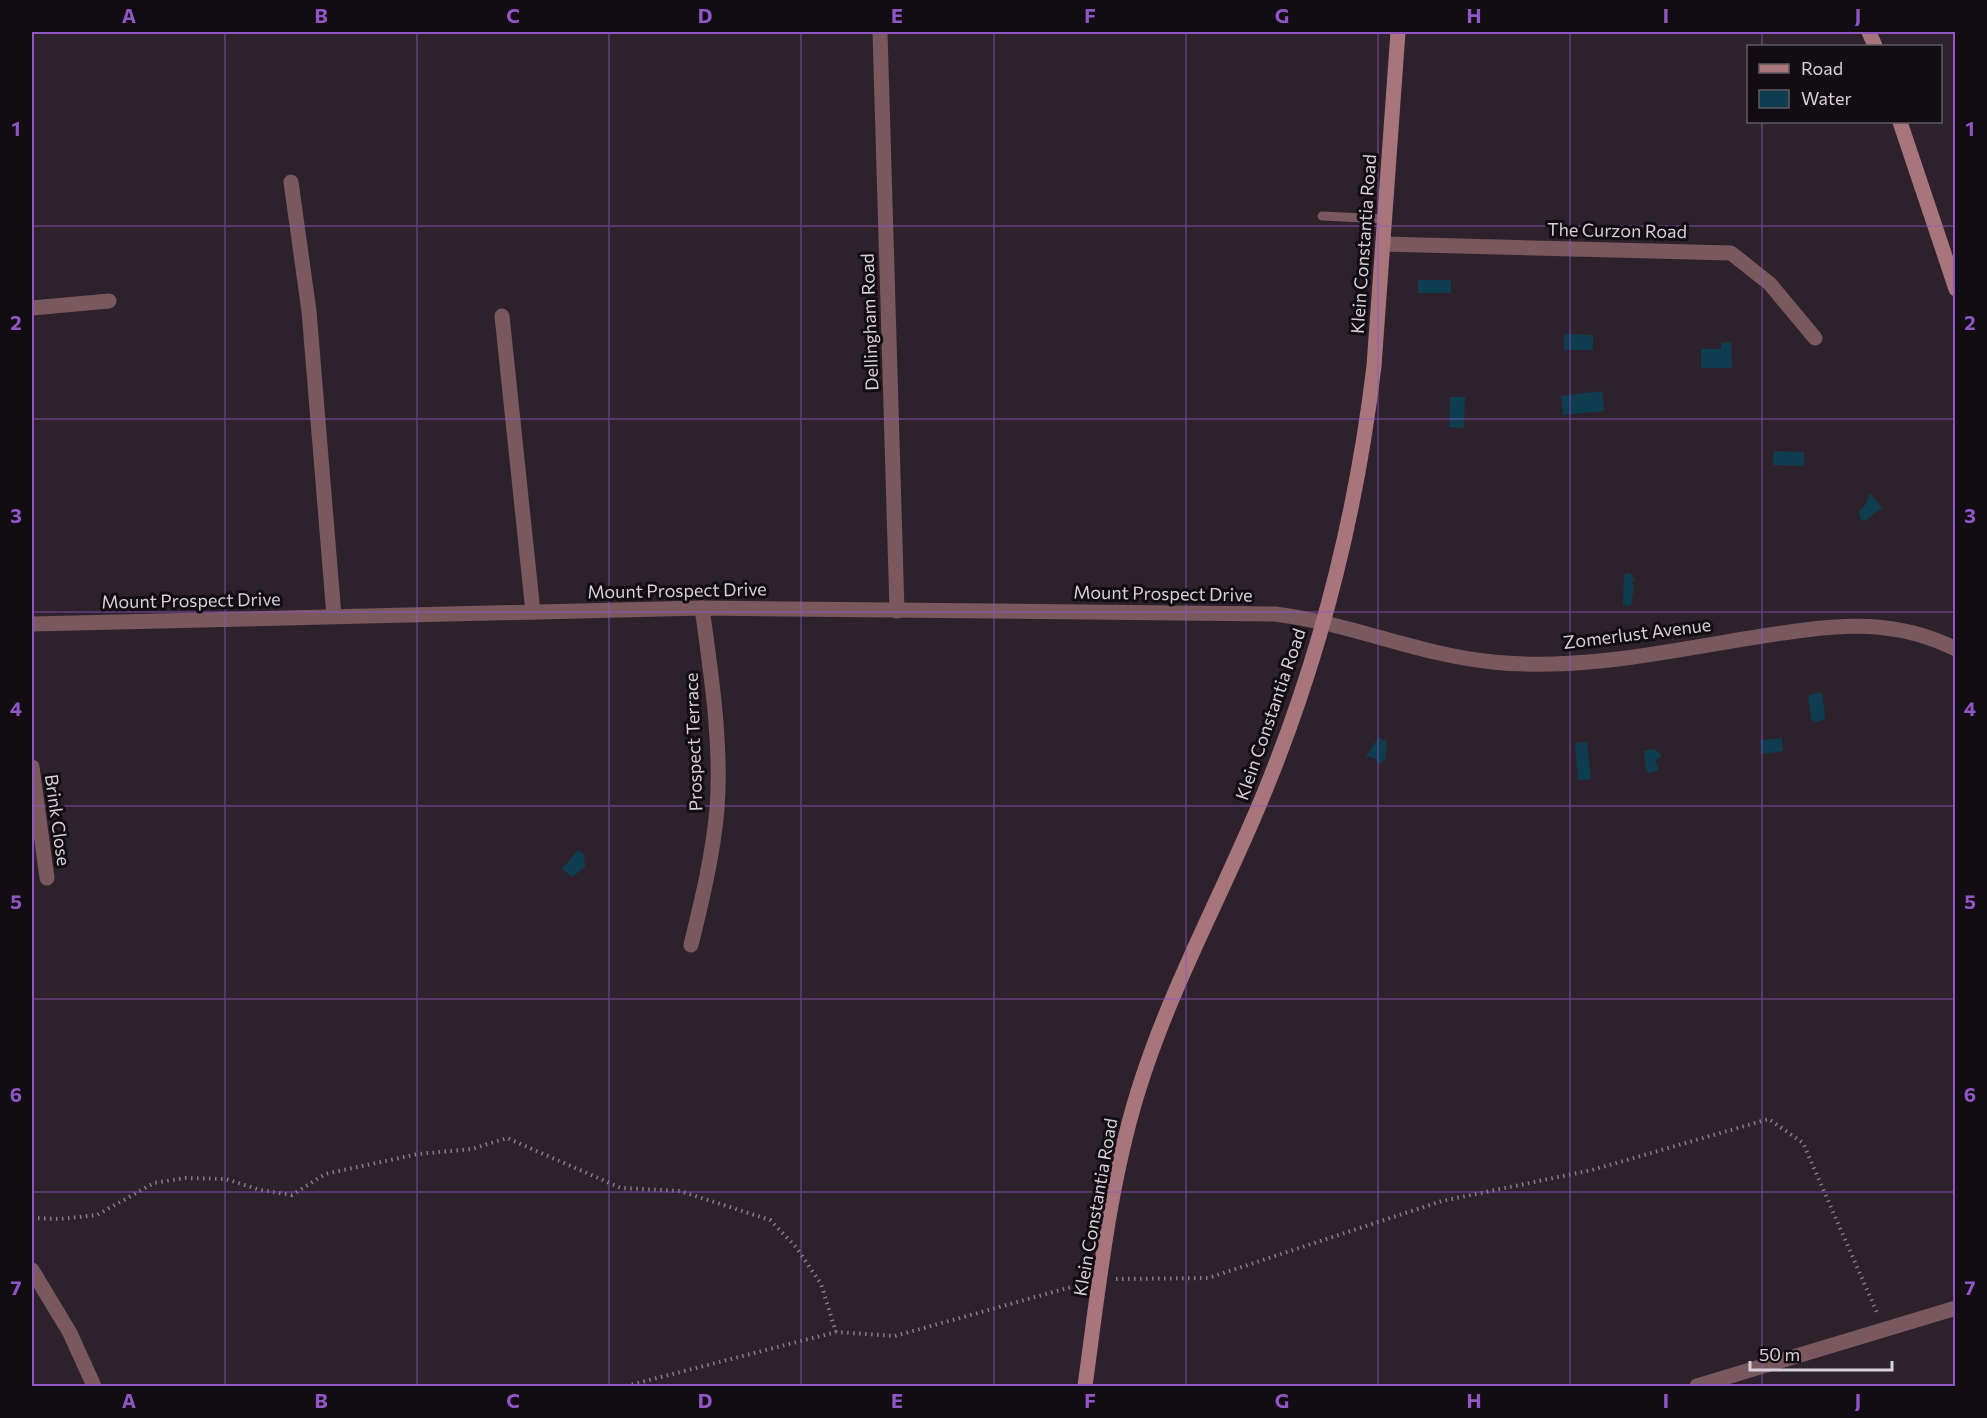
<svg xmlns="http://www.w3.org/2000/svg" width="1987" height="1418" font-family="Commissioner,sans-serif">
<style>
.water{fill:#0f3d50}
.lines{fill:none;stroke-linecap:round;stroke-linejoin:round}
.path{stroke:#877e86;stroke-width:4;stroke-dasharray:1.5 4.5;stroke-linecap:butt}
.lane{stroke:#79595d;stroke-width:9}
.street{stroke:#79595d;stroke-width:15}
.secondary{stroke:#a9757c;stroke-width:15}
.grid{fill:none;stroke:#9255c5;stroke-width:1.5;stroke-opacity:0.55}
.labels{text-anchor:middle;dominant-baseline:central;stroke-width:6;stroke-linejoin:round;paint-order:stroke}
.street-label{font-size:18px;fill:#d7d0d7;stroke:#120d12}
.neatline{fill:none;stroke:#9255c5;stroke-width:2}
.grid-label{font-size:20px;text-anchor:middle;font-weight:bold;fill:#9255c5}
</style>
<rect width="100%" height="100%" fill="#2d222c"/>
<!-- water -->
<g class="water">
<rect x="1418" y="280" width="33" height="13"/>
<path d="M1564 334 1593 335V350H1564Z"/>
<path d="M1731 342 1732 368H1701V349H1721V343Z"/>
<path d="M1602 391 1604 411 1563 415 1561 396Z"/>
<path d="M1450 397H1465L1464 428 1449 427Z"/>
<path d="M1774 451 1804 452V466L1773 465Z"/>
<path d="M1870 493 1882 508 1865 521 1860 519 1859 511 1866 504Z"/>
<path d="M1630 573 1635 580 1631 582 1634 586 1631 606 1623 605 1624 574Z"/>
<path d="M1819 692 1823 695C1822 705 1827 712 1824 720L1816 722 1811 719 1808 696Z"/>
<path d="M1379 737 1387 742 1385 759 1379 764 1376 759 1366 756Z"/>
<path d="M1782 738 1783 751 1761 754 1760 740Z"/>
<path d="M1587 742 1591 779 1578 780 1575 743Z"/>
<path d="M1654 749 1660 753 1661 757 1655 760 1659 770 1649 773 1646 771 1644 751Z"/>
<path d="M578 850 584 854 585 867 572 877 562 869Z"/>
</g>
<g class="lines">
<!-- path -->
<g class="path">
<path d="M32 1218 60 1219 97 1215 154 1183 185 1178 226 1179 260 1190 292 1195 325 1174 418 1154 472 1149 507 1138 621 1188 680 1191 770 1220 796 1247 821 1284 836 1332"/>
<path d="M1116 1279 1208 1278 1442 1201 1592 1170 1769 1119 1803 1143 1878 1315"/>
<path d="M626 1386 836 1332 895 1336 1082 1284"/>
</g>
<!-- lane -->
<path class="lane" d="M1322 216 1385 219"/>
<!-- street -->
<g class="street">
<path d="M880 32 897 611"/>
<path d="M291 182 309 311 334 616"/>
<path d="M1383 244 1731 253 1770 284 1815 338"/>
<path d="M32 308 109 301"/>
<path d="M502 316 533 612"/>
<path d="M32 624 702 608 1275 614C1349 623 1419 655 1493 662 1597 673 1703 642 1805 630 1858 623 1906 624 1956 649"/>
<path d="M32 767 47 878"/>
<path d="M691 945C702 900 713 855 717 809 722 743 711 674 702 608"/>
<path d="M32 1270 70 1333 94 1386"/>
<path d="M1697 1386 1956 1308"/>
</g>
<!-- secondary -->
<g class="secondary">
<path d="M1869 32 1875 46"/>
<path d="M1900 122 1956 289"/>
<path d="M1085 1386C1099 1284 1110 1174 1143 1076 1176 976 1228 883 1267 786 1321 653 1357 509 1374 366L1398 32"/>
</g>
</g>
<!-- grid -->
<path class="grid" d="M225 32V1386M417 32V1386M609 32V1386M801 32V1386M994 32V1386M1186 32V1386M1378 32V1386M1570 32V1386M1762 32V46M1762 122V1386M32 226H1956M32 419H1956M32 612H1956M32 806H1956M32 999H1956M32 1192H1956"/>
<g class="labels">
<!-- street labels -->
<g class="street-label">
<text transform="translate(1617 230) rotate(1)">The Curzon Road</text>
<text transform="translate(1363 244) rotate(-86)">Klein Constantia Road</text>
<text transform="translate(869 322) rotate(-92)">Dellingham Road</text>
<text transform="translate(677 590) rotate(-1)">Mount Prospect Drive</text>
<text transform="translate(1163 593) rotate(1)">Mount Prospect Drive</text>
<text transform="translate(191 600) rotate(-1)">Mount Prospect Drive</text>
<text transform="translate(1637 633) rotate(-7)">Zomerlust Avenue</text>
<text transform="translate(1270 714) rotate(-71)">Klein Constantia Road</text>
<text transform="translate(693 742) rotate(-92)">Prospect Terrace</text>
<text transform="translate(58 820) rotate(82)">Brink Close</text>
<text transform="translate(1095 1207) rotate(-80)">Klein Constantia Road</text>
</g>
</g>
<!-- border -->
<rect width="1987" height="1418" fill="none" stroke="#120d12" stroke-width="66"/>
<!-- legend -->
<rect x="1747" y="45" width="195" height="78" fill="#120d12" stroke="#615b61" stroke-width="1.5"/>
<rect x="1759" y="64" width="30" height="9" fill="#a9757c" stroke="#615b61" stroke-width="1.5"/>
<text x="1801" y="75" font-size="18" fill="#d7d0d7">Road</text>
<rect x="1759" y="90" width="30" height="18" fill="#0f3d50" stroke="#615b61" stroke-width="1.5"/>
<text x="1801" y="105" font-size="18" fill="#d7d0d7">Water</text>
<!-- scale -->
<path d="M1750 1361v9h142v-9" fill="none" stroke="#d7d0d7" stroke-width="3"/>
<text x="1759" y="1361" font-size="18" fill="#d7d0d7" stroke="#120d12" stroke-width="4.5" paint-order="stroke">50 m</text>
<rect x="33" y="33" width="1921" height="1352" class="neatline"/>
<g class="grid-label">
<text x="129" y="23">A</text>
<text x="321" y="23">B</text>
<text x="513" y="23">C</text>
<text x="705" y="23">D</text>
<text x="897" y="23">E</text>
<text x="1090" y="23">F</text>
<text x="1282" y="23">G</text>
<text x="1474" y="23">H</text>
<text x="1666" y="23">I</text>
<text x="1858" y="23">J</text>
<text x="16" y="136">1</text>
<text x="1970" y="136">1</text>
<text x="16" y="330">2</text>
<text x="1970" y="330">2</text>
<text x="16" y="523">3</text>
<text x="1970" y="523">3</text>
<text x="16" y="716">4</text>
<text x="1970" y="716">4</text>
<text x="16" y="909">5</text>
<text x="1970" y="909">5</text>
<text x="16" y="1102">6</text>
<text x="1970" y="1102">6</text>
<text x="16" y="1295">7</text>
<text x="1970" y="1295">7</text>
<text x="129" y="1408">A</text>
<text x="321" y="1408">B</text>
<text x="513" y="1408">C</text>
<text x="705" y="1408">D</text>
<text x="897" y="1408">E</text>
<text x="1090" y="1408">F</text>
<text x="1282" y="1408">G</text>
<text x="1474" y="1408">H</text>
<text x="1666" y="1408">I</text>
<text x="1858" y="1408">J</text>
</g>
</svg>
